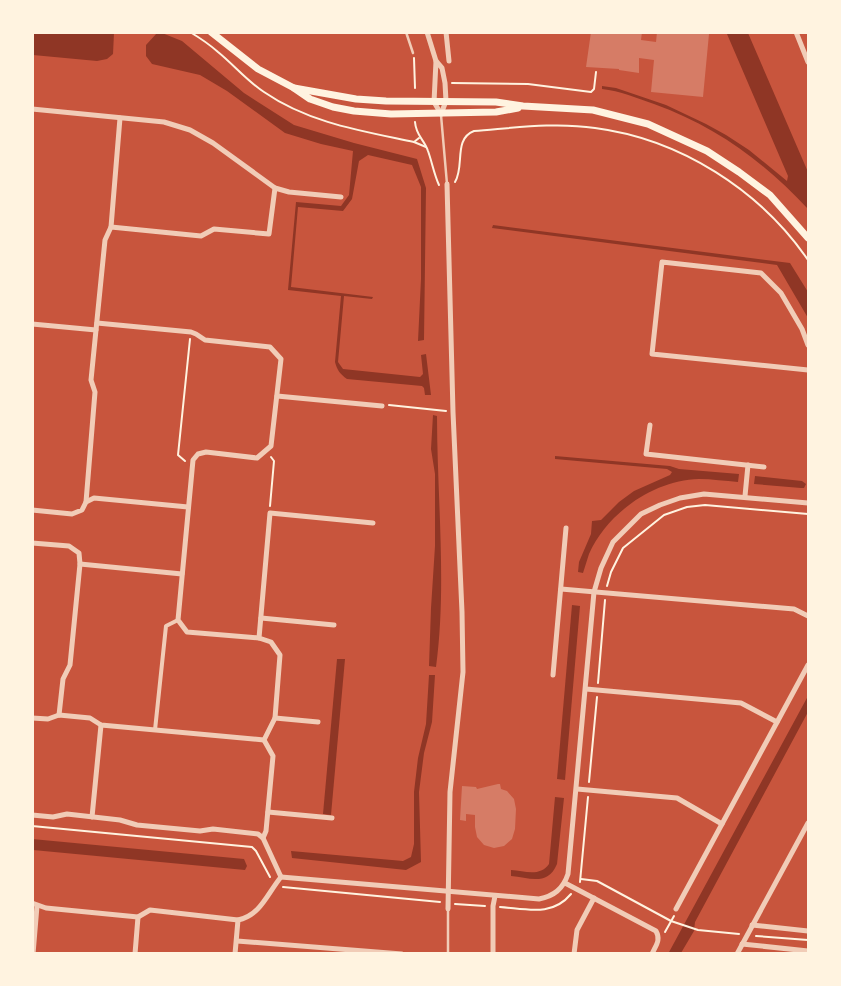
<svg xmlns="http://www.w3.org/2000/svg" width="841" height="986" font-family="Helvetica,sans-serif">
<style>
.water{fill:#8f3625}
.building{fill:#d67c66}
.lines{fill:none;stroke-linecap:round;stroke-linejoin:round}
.path{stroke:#fff3e0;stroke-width:2}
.service{stroke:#f1ccb7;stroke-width:2.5}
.pedestrian{stroke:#f1ccb7;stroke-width:4}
.minor{stroke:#f1ccb7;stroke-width:5}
.secondary{stroke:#fff3e0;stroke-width:7}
</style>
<rect width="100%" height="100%" fill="#c8553d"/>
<!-- water -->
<g class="water">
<path d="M33 32 114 33 113 54 107 59 97 61 33 55Z"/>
<path d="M157 33H162L182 41 244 93 294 125 354 143 417 159 426 188 424 340 418 341 421 279V187L412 165 368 155 359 161 352 199 343 211 298 207 291 287 373 297 372 299 344 296 338 362 343 369 420 377 423 374 421 355 426 354 431 395H425L424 388 422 386 347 379C340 374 337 370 335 362L341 296 288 290 296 202 341 206 349 195 353 151 321 144 285 133 227 91 200 75 152 64 146 56V45Z"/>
<path d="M734 33H748L808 172V209C763 161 717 127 654 104 637 98 620 91 602 89V86L616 88 666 105 706 124 726 135 749 150 787 181 788 176 727 34Z"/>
<path d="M493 225 790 263 808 292V318L777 265 492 228Z"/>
<path d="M433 415 437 416C437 498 447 586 436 667L429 666 431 608 435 546V474L431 449Z"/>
<path d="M555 456 670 466 679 469 739 474 738 482C725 481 712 479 699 479 654 480 607 513 589 554 587 560 585 567 583 573L578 572 579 562 591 534 592 521 601 520 619 502 634 491 670 475 672 472 667 469 555 459Z"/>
<path d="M755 476 802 481 806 484 804 488H801L754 484Z"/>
<path d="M572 605 580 606 565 780 557 779Z"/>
<path d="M337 659H345L331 815 323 814Z"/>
<path d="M429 675H435L432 722 424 753 419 792 421 862 406 870 292 858 291 851 403 861 411 857 414 844V792L418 758 426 724Z"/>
<path d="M808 696V712L695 922 694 931 681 953 668 954Z"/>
<path d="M555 797 564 798 557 864C548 886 530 878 511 876V870C525 871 540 877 549 864Z"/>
<path d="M32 839 244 859 247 866 245 870 33 850Z"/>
</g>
<!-- building -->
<g class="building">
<path d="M591 32H642L641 40 656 42 657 32 709 34 703 97 651 92 654 60 639 58V73L619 70V69L586 67Z"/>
<path d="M498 784H500L501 789 507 791 514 799 516 809 515 829 512 839 504 846 494 848 484 845 477 837 475 827V815L466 814V821L460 820 462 786 476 787 477 789Z"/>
</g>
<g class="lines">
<!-- path -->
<g class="path">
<path d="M190 32C200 38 209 44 218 52 234 65 247 81 264 92 309 123 362 131 414 142L419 138"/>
<path d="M414 58 415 88"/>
<path d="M452 83 528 84 591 92 594 89 596 72"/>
<path d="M415 122C416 136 424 139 428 151 432 162 434 174 439 185"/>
<path d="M414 142 426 147"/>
<path d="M455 182C465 166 453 139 474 131 514 128 555 122 595 128 680 139 760 190 808 260"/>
<path d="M389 405 446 411"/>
<path d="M185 461 178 455 190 339"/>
<path d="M270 506 274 461 271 457"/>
<path d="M607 586 611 572 623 548 664 515 687 507 705 505 808 514"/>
<path d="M598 683 605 600"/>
<path d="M589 782 597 697"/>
<path d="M32 826 252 847 256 851 270 877"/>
<path d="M581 879 597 881 671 921 698 930 739 934"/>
<path d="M580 882 588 797"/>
<path d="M283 887 440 902"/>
<path d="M455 904 485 906"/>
<path d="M500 907C527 909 552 917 571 894"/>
<path d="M665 932 674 916"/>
<path d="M756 936 808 940"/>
</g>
<!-- service -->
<g class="service">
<path d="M406 32 413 53"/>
<path d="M441 115 447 184"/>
<path d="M448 909V954"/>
</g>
<!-- pedestrian -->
<path class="pedestrian" d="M155 730 166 626 178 620"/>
<!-- minor -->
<g class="minor">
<path d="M427 32 436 61 442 68 445 83 446 101 441 114"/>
<path d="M446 32 449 61"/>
<path d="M796 32 808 62"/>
<path d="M436 61 434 102 441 114"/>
<path d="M32 109 164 122 190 130 213 143 275 188 289 192 341 197"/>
<path d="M447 184 453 412 462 612 463 672 450 792 448 909"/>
<path d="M111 227 201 236 214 229 269 234 275 188"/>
<path d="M97 323 191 332 196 334 205 340 270 347 281 359 271 446 257 458 206 452 198 454 193 460 178 620 187 632 259 638"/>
<path d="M32 324 96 330"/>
<path d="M808 345 802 329 781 293 761 273 662 262 652 354 808 370"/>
<path d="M277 396 382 406"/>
<path d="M650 425 646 454 764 467"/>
<path d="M745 496 748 465"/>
<path d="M86 502 95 392 91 380 105 240 111 227 120 118"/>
<path d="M32 510 72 514 82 510 86 502 94 498 188 507"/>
<path d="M32 543 69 546 79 553 80 564"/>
<path d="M561 589 794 609 808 616"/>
<path d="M261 618 334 625"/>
<path d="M553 675 566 528"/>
<path d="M586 689 741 703 777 722"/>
<path d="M59 715 63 679 70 665 80 564 182 574"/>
<path d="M32 718 48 719 59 715 90 718 101 725 264 740"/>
<path d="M275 718 318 722"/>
<path d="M577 789 677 798 722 824"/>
<path d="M268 812 332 818"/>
<path d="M32 815 53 817 67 814 120 820 137 825 200 831 213 829 258 834 263 838 281 877"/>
<path d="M92 817 101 725"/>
<path d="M263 838 266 831 273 756 264 740 275 718 280 655 271 642 259 638 270 513 373 523"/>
<path d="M281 877 539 899C554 896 563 889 568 874L594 592 601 568 613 542 641 514 660 505 680 498 704 494 808 503"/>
<path d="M565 883 656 931C661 940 656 945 652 954"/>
<path d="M32 903 46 908 138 917 150 910 238 920C261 915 267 894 281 877"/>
<path d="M676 909 808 665"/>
<path d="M752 925 808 931"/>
<path d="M237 941 402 954"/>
<path d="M742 944 808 951"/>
<path d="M33 954 37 906"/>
<path d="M135 954 138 917"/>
<path d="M235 954 238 920"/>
<path d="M493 954V906L495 896"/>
<path d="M574 954 577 930 594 898"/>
<path d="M737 954 808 823"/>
</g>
<!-- secondary -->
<g class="secondary">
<path d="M211 32 258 69 294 88 310 99 333 107 354 111 391 114 496 112 518 108"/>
<path d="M294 88 356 99 386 101 496 102 523 106 593 110 648 124 707 151 739 172 770 195 808 238"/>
</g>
</g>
<!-- border -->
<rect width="841" height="986" fill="none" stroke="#fff3e0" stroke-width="68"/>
</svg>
